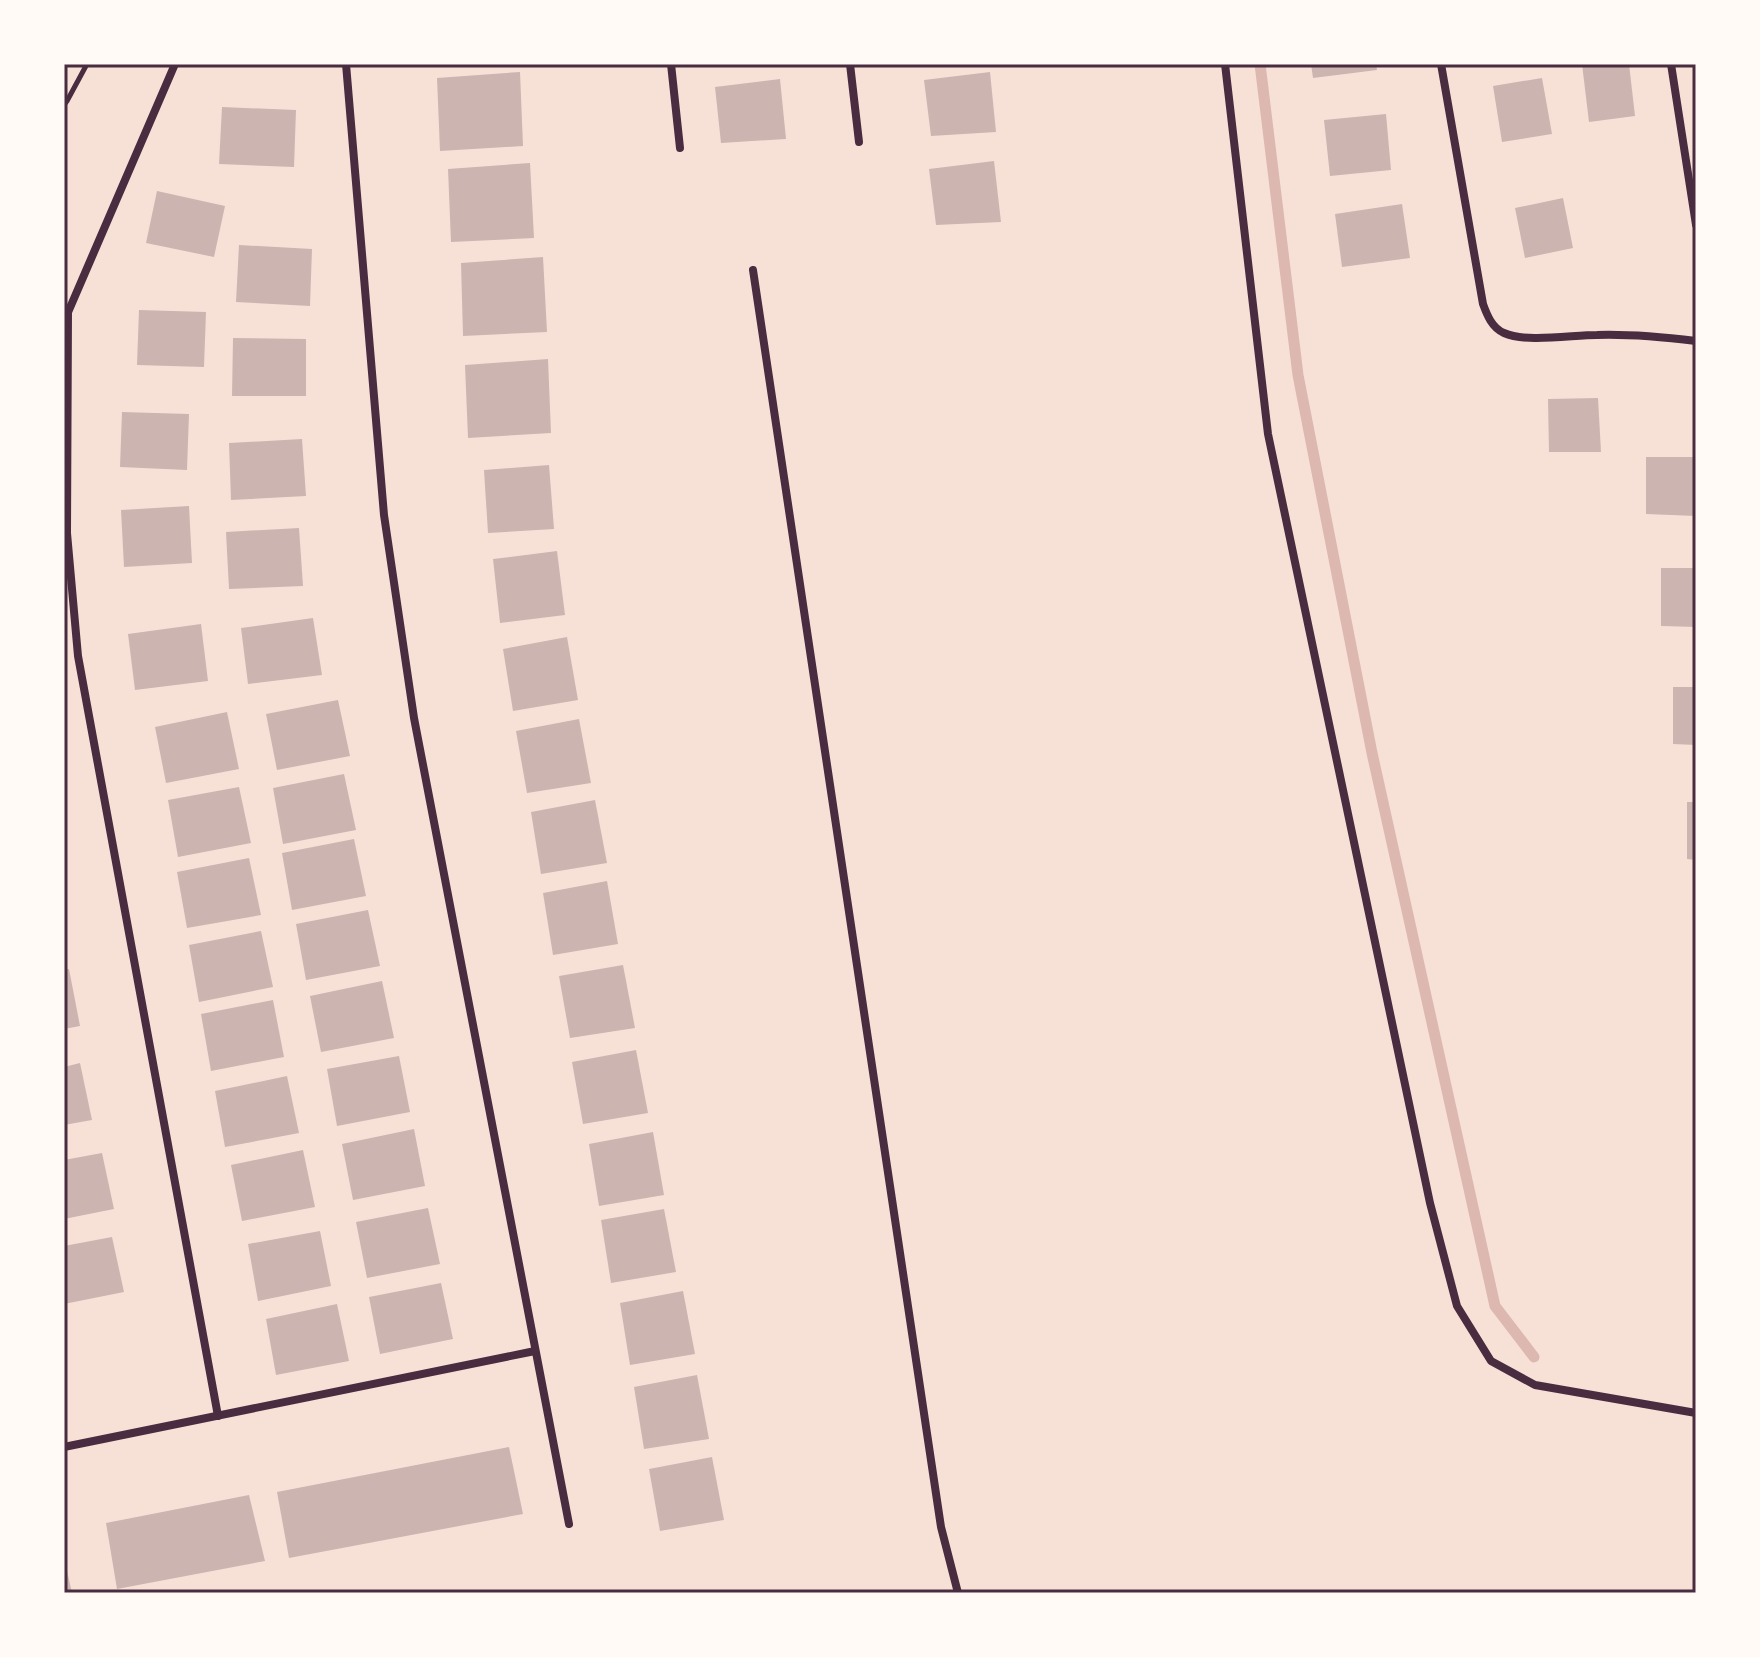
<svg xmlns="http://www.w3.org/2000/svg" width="1760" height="1657" font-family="Georgia,serif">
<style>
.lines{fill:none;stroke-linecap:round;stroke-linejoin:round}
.stream{stroke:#dcb8b0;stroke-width:11}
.building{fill:#ccb4b1}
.path{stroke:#4a2c40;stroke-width:5}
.minor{stroke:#4a2c40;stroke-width:8}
.neatline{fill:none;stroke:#4a2c40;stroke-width:3}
</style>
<rect width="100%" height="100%" fill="#f7e1d7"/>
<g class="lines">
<!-- stream -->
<path class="stream" d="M1260 64 1298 375 1372 753 1495 1306 1534 1357"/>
</g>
<!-- building -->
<g class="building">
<path d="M1311 64H1376L1377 70 1313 78Z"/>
<path d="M1582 64H1629L1635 116 1589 122Z"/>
<path d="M520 72 523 146 440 151 437 78Z"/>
<path d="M990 72 996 132 931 136 924 80Z"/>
<path d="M1542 78 1552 134 1502 142 1493 86Z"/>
<path d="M780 79 786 139 721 143 715 87Z"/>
<path d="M222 107 296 110 294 167 219 164Z"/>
<path d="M1386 114 1391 170 1330 176 1324 120Z"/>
<path d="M994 161 1001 222 936 225 929 169Z"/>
<path d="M530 163 534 238 451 242 448 169Z"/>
<path d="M157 191 225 206 214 257 146 243Z"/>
<path d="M1563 198 1573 248 1525 258 1515 208Z"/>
<path d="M1402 204 1410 258 1342 267 1335 214Z"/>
<path d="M239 245 312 249 310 306 236 302Z"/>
<path d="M543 257 547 332 463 336 461 263Z"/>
<path d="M139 310 206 312 204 367 137 365Z"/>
<path d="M233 338 306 339V396H232Z"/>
<path d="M548 359 551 433 468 438 465 365Z"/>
<path d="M1598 398 1601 452H1549L1548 399Z"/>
<path d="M122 412 189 414 187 470 120 467Z"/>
<path d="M302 439 306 496 231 500 229 443Z"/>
<path d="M1646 457H1696V516L1646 514Z"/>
<path d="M549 465 554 529 488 533 484 470Z"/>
<path d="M189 506 192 563 124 567 121 510Z"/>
<path d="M299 528 303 586 229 589 226 532Z"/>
<path d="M557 551 565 615 500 623 493 559Z"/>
<path d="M1661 568H1696V627L1661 626Z"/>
<path d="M313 618 322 675 248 684 241 628Z"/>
<path d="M201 624 208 681 135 690 128 634Z"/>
<path d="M567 637 578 700 513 711 503 649Z"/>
<path d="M1673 687H1696V745L1673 744Z"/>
<path d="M338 700 350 756 277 770 266 714Z"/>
<path d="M227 712 239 769 166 783 155 727Z"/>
<path d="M579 719 591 783 527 793 516 731Z"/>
<path d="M344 774 356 830 283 844 273 788Z"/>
<path d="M239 787 251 843 178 857 168 800Z"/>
<path d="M595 800 607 863 541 874 531 812Z"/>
<path d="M1687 802H1696V860L1687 859Z"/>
<path d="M354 839 366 896 292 910 282 853Z"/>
<path d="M249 858 261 915 187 928 177 872Z"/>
<path d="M607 881 618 944 553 955 543 893Z"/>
<path d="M368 910 380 966 306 980 296 924Z"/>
<path d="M261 931 273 987 199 1002 189 945Z"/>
<path d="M623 965 635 1028 570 1038 559 976Z"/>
<path d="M69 969 80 1026 64 1029V970Z"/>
<path d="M382 981 394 1038 321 1052 310 996Z"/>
<path d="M273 1000 284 1057 211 1071 201 1014Z"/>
<path d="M636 1050 648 1113 583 1124 572 1062Z"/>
<path d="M399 1056 410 1112 337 1126 327 1069Z"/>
<path d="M80 1063 92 1120 64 1125V1067Z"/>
<path d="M287 1076 299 1133 225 1147 215 1091Z"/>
<path d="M414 1129 425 1186 353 1200 342 1144Z"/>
<path d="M653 1132 664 1195 599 1206 589 1144Z"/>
<path d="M303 1150 315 1207 242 1221 231 1165Z"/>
<path d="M102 1153 114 1209 64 1219V1160Z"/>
<path d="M428 1208 440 1264 367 1278 356 1222Z"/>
<path d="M664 1209 676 1272 611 1283 601 1220Z"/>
<path d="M320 1231 331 1286 258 1301 248 1244Z"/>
<path d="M112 1237 124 1292 64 1304V1246Z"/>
<path d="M441 1283 453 1339 380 1354 369 1297Z"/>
<path d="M683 1291 695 1354 630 1365 620 1303Z"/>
<path d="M337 1304 349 1361 276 1375 266 1319Z"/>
<path d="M697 1375 709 1439 644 1449 634 1387Z"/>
<path d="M509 1447 523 1514 289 1558 277 1492Z"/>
<path d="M712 1457 724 1520 660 1531 649 1469Z"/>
<path d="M249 1495 265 1561 117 1589 106 1523Z"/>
<path d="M64 1562H65L72 1593H64Z"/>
</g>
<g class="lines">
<!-- path -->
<path class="path" d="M64 105 67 101 87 64"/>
<!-- minor -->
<g class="minor">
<path d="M346 64 384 515 414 718 569 1524"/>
<path d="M671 64 680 148"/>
<path d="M850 64 859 142"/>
<path d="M1225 64 1268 434 1430 1203 1457 1306 1491 1361 1535 1385 1696 1413"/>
<path d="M1441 64 1483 304C1487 315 1492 328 1504 333 1526 343 1572 335 1597 335 1630 334 1663 337 1696 341"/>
<path d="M1671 64 1696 225"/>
<path d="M753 270 941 1527 958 1593"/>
<path d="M68 312 67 533 78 656 218 1416"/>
<path d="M66 317 175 64"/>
<path d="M64 1447 535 1351"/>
</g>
</g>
<!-- border -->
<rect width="1760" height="1657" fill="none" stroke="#fffaf5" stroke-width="132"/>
<rect x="66" y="66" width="1628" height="1525" class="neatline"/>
</svg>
